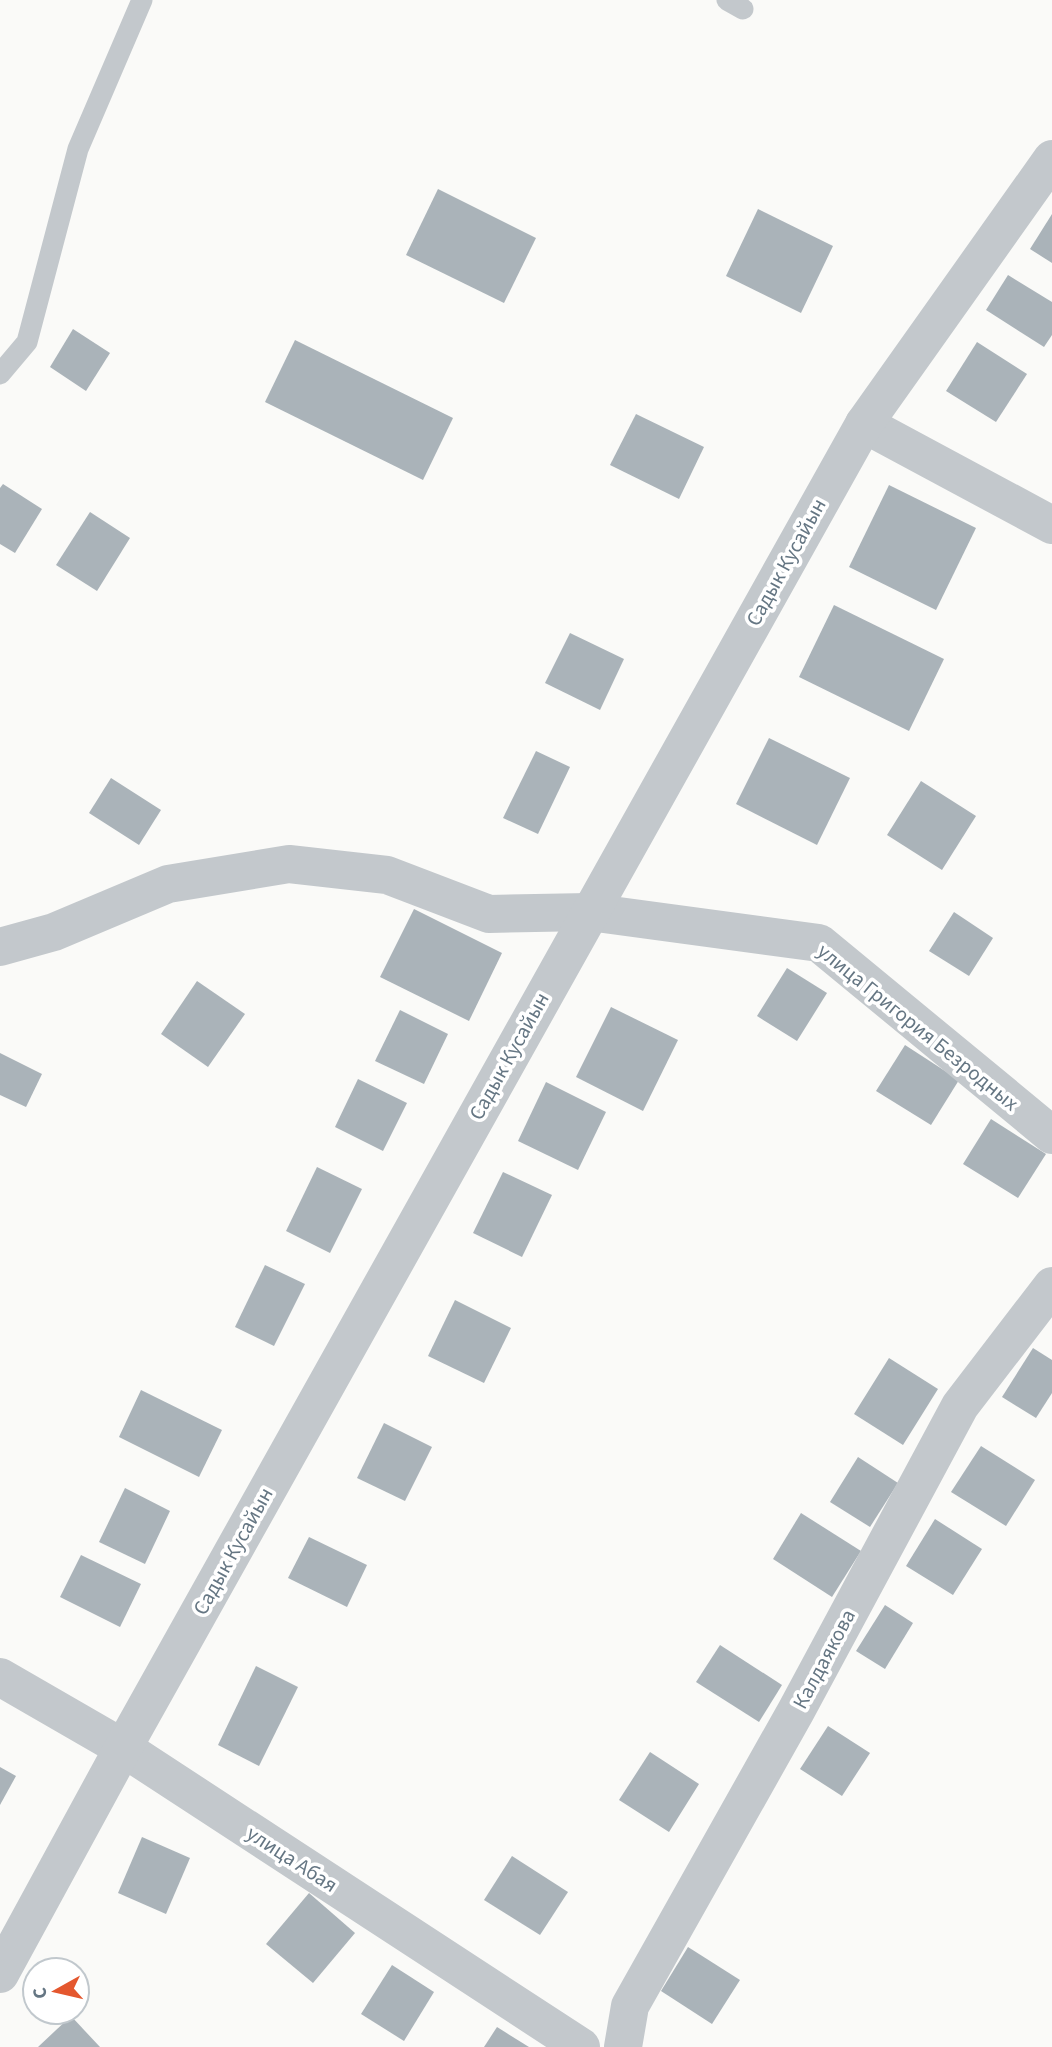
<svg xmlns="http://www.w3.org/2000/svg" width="1052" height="2047" font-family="'Source Sans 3',sans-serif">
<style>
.building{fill:#aab3b9}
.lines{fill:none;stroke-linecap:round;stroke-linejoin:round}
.lane{stroke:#c3c8cc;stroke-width:21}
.street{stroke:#c3c8cc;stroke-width:38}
.labels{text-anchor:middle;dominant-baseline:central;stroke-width:7;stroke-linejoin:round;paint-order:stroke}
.street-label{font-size:21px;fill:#657683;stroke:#fff}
</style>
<rect width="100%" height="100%" fill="#fafaf8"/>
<!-- building -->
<g class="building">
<path d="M438 189 536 238 504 303 406 255Z"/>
<path d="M758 209 833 246 801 313 726 276Z"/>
<path d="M1052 214V263L1030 249Z"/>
<path d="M1008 275 1052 302V335L1044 347 986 310Z"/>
<path d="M73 329 110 353 86 391 50 367Z"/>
<path d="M295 340 453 418 423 480 265 402Z"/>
<path d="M977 342 1027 374 996 422 946 391Z"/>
<path d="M636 414 704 447 679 499 610 465Z"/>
<path d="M3 484 42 509 15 553 0 544V488Z"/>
<path d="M889 485 976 528 936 610 849 567Z"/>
<path d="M90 512 130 538 97 591 56 565Z"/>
<path d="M834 605 944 659 909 731 799 677Z"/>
<path d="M570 633 624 659 600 710 545 683Z"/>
<path d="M769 738 850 778 817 845 736 804Z"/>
<path d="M536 751 570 767 538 834 503 818Z"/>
<path d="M111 778 161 810 139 845 89 813Z"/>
<path d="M921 781 976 816 942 870 887 835Z"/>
<path d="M414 909 502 953 469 1021 380 977Z"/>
<path d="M954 912 993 938 969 976 929 951Z"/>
<path d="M787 968 827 993 797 1041 757 1016Z"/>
<path d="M197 981 245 1014 208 1067 161 1034Z"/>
<path d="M611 1007 678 1040 643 1111 576 1077Z"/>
<path d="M400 1010 448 1034 424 1084 375 1061Z"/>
<path d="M905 1045 959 1080 931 1125 876 1091Z"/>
<path d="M0 1053 42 1074 26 1107 0 1095Z"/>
<path d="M358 1079 407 1103 383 1151 335 1127Z"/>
<path d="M546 1082 606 1112 578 1170 518 1141Z"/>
<path d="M991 1119 1046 1154 1018 1198 963 1164Z"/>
<path d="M317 1167 362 1189 330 1253 286 1231Z"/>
<path d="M503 1172 552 1195 522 1257 473 1233Z"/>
<path d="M265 1265 305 1284 274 1346 235 1327Z"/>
<path d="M455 1300 511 1328 484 1383 428 1356Z"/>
<path d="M1033 1348 1052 1360V1393L1036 1418 1002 1397Z"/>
<path d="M889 1358 938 1389 903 1445 854 1414Z"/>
<path d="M141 1390 222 1430 199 1477 119 1437Z"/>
<path d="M384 1423 432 1447 405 1501 357 1478Z"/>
<path d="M981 1446 1035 1480 1006 1526 951 1492Z"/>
<path d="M858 1457 898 1483 870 1527 830 1502Z"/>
<path d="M125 1488 170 1511 145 1564 99 1542Z"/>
<path d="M801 1513 861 1551 832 1597 773 1559Z"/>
<path d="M935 1519 982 1549 953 1595 906 1566Z"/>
<path d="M309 1537 367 1565 347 1607 288 1578Z"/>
<path d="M81 1555 141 1584 120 1627 60 1597Z"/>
<path d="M885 1605 913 1623 885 1669 856 1651Z"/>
<path d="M720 1645 782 1685 759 1722 696 1682Z"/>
<path d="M256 1666 298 1687 259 1766 218 1745Z"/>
<path d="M828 1726 870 1753 842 1796 800 1769Z"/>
<path d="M650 1752 699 1784 669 1832 619 1800Z"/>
<path d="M0 1767 16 1776 0 1805Z"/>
<path d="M142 1837 190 1858 166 1914 118 1893Z"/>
<path d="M512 1856 568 1892 540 1935 484 1900Z"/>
<path d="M309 1893 355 1933 313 1983 266 1944Z"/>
<path d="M688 1947 740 1980 712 2024 661 1991Z"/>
<path d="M392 1965 434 1992 404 2041 361 2014Z"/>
<path d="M71 2016 100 2047H38Z"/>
<path d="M497 2027 529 2047H484Z"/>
</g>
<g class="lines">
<!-- lane -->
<g class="lane">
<path d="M727 0 743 9"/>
<path d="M0 374 27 342 78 149 142 0"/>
</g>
<!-- street -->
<g class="street">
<path d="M864 424 1052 525"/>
<path d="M0 947 54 932 168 884 289 864 387 875 489 914 589 912 819 943 1052 1135"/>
<path d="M0 1677 123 1748 581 2047"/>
<path d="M0 1974 123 1748 864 424 1052 159"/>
<path d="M623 2047 630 2006 796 1711 960 1406 1052 1286"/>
</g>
</g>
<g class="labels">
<!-- street labels -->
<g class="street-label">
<text transform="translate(786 562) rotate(-61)">Садык Кусайын</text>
<text transform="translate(918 1027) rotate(39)">улица Григория Безродных</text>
<text transform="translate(509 1056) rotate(-61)">Садык Кусайын</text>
<text transform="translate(233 1551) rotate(-61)">Садык Кусайын</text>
<text transform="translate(824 1659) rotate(-62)">Калдаякова</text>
<text transform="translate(292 1859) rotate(33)">улица Абая</text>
</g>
</g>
<!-- north arrow -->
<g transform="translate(56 1991) rotate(262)"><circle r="33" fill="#ffffff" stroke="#c1c8cd" stroke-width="2"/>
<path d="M0-5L12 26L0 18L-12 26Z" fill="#e4572e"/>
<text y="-10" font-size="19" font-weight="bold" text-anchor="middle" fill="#657683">С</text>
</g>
</svg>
